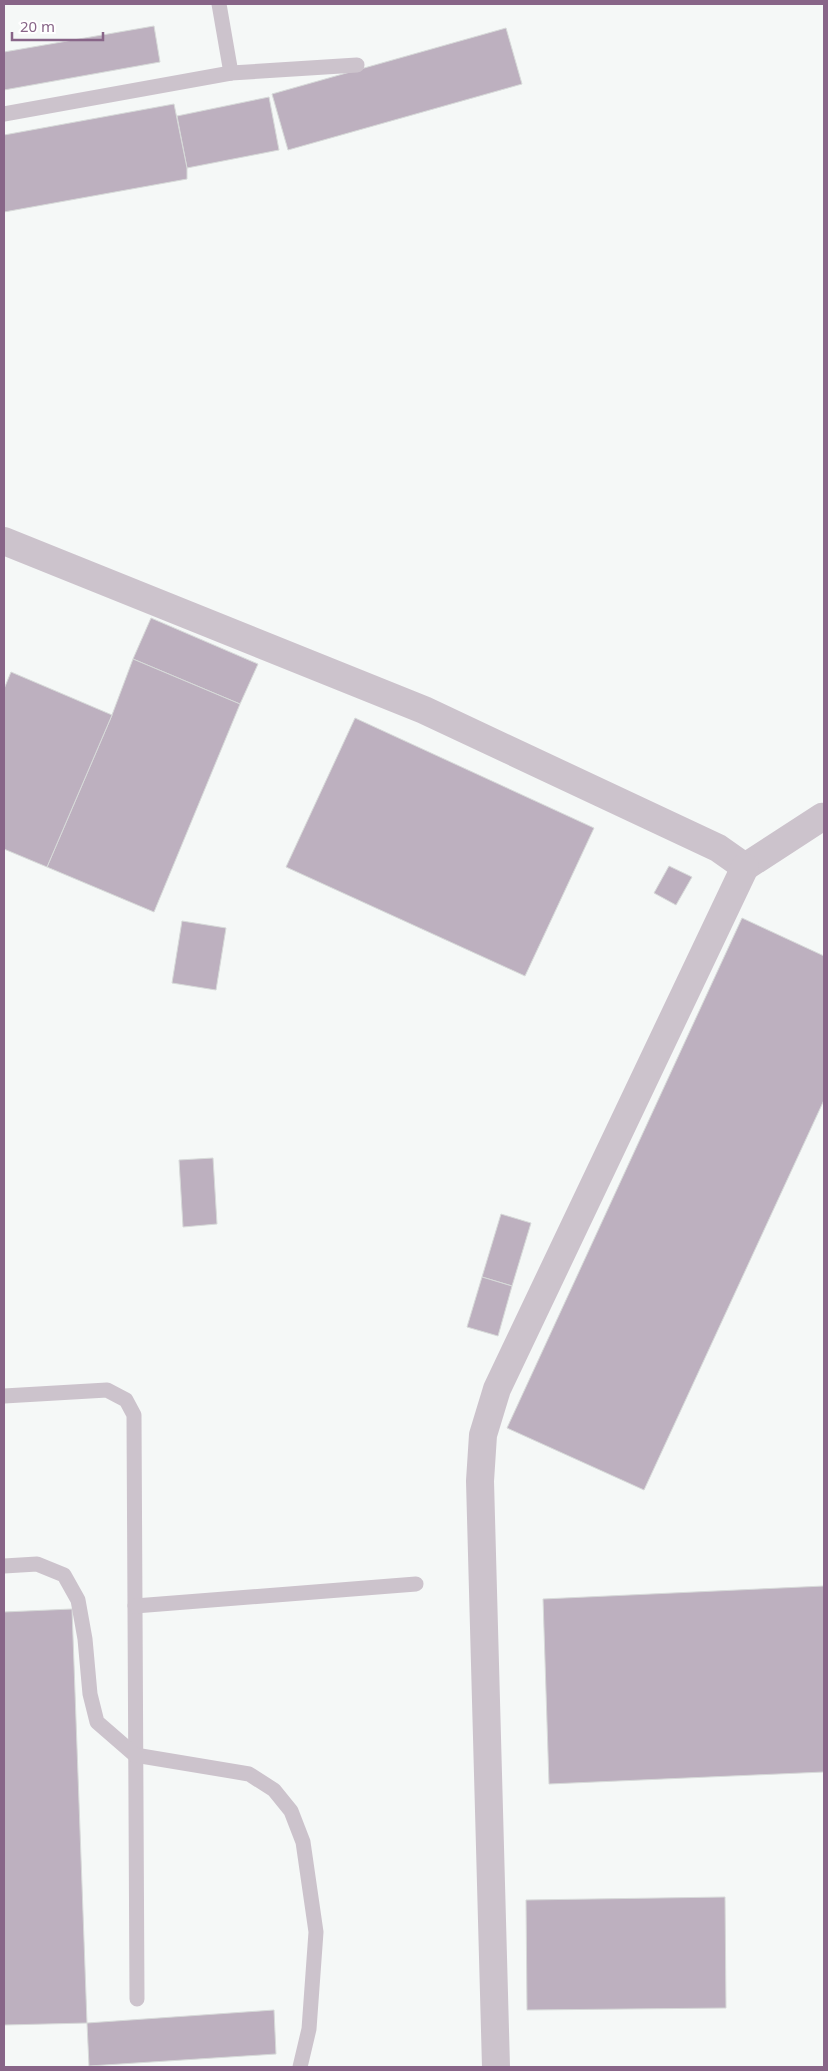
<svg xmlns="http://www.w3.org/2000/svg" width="828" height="2071" font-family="'Noto Sans',sans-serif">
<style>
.building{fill:#bdb0bf;stroke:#d7dad9}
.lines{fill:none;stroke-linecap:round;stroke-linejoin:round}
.service{stroke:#ccc3cc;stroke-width:15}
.minor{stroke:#ccc3cc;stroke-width:28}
</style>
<rect width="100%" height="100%" fill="#f5f8f7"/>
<!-- building -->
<g class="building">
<path d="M154 26 160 62 4 90V52Z"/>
<path d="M506 28 522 84 288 150 272 94Z"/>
<path d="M269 97 279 150 187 168 177 116Z"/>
<path d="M174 104 187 168V179L4 212V135Z"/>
<path d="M151 618 258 664 240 704 133 659Z"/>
<path d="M133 659 240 704 154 912 47 867 112 715Z"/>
<path d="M11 672 112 715 47 867 4 849V689Z"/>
<path d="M355 718 594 828 525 976 286 867Z"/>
<path d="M669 866 692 877 676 905 654 893Z"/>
<path d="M742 918 824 956V1100L644 1490 507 1428Z"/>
<path d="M182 921 226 928 216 990 172 983Z"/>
<path d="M213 1158 217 1224 183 1227 179 1160Z"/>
<path d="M501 1214 531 1223 512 1286 482 1277Z"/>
<path d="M482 1277 512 1286 498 1336 467 1327Z"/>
<path d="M824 1586V1772L549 1784 543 1599Z"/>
<path d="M72 1609 87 2023 4 2025V1612Z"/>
<path d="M725 1897 726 2008 527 2010 526 1900Z"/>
<path d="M274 2010 276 2054 89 2066 87 2023Z"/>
</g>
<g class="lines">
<!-- service -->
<g class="service">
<path d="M219 4 231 73"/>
<path d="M4 114 231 73 357 65"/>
<path d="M4 1396 107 1390 126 1400 134 1415 137 1999"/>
<path d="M4 1566 37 1564 64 1575 78 1600 85 1639 90 1694 97 1722 135 1755 249 1774 274 1790 291 1811 303 1842 316 1932 309 2029 300 2067"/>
<path d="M135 1606 416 1584"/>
</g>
<!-- minor -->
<g class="minor">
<path d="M4 541 424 710 718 848 745 867 822 817 824 818"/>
<path d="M496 2067 480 1481 483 1435 497 1389 745 867"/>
</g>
</g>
<!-- border -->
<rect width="828" height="2071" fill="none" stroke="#886588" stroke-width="10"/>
<!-- scale -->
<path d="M12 32v8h91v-8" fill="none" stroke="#886588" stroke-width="2.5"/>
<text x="20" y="32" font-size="15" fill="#886588" stroke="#ffffff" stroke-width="4" paint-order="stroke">20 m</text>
</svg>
